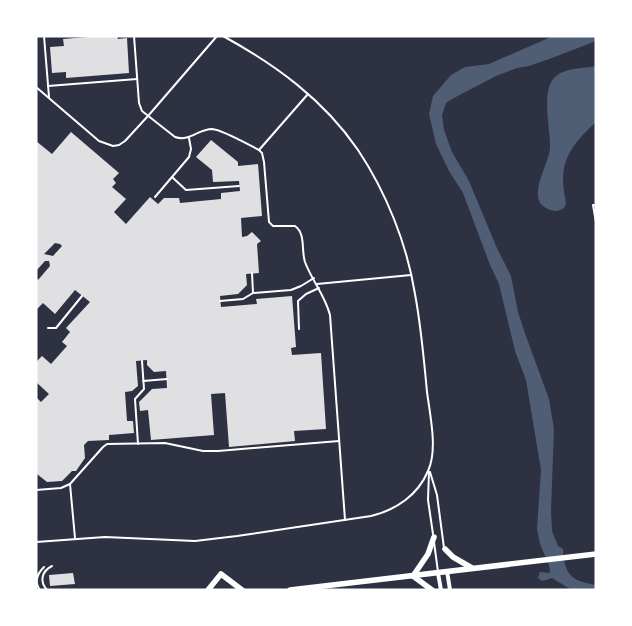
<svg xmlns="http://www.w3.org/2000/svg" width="632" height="626" font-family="'Sofia Sans Condensed',sans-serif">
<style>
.water{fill:#4f5d75}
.building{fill:#e0e0e3;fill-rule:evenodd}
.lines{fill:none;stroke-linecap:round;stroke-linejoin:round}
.service{stroke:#fff;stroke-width:2}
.minor{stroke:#fff;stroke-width:4}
.primary{stroke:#fff;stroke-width:5.5}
</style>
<rect width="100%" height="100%" fill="#2d3142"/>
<!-- water -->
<g class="water">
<path d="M553 36H596V41L552 58 529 66 517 68 496 76 452 99 446 103 442 115 444 130 452 152 469 181 496 246 511 276 518 312 526 336 549 399 554 429 551 510 552 531 558 546 563 549C564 574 571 581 596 585V590L570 589 552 578C547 579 546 582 540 580L538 577 540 572 549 573 550 572 549 565 540 544 537 529 541 470 526 380 515 351 499 284 490 265 463 193 449 171 436 144 429 114 433 96 451 75 465 67 489 64Z"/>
<path d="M596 66V122C578 139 563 154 563 180 563 188 565 196 566 204L564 208C558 212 553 212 546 208 526 198 549 164 550 148 551 129 540 91 555 77 566 67 583 69 596 66Z"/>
</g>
<!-- building -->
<g class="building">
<path d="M100 36H117L118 39 127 38 129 73 66 78V72L52 73 50 47 64 46 63 39Z"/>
<path d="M71 132 119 173 113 179 116 183 112 187 126 199 114 212 126 224 150 197 158 204 164 198H179L180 203 221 199V193L240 191 239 181 213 182 212 170 196 157 211 140 238 162V166L258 164 262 216 241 218 242 237 247 236 252 232 261 241 257 244 259 273 246 274 247 285 238 294 220 296 221 307 257 304 256 299 292 296 296 347 291 348 292 355 321 353 326 429 294 431 295 441 229 447 225 393 211 394 214 435 151 440 148 410 140 411 139 402 152 389 167 388 166 371 154 372 147 365V360L136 361 138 386 132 391 125 392 127 421H133L134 433 109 435V440L88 441 84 445 85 458 76 471H72L62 481 47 482 37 474 36 475V397L41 402 49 394 36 382V362L42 356 51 364 67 346 62 342 70 332 66 328 90 302 75 290 55 314 43 303 37 309 36 308V276L38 280 50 266 49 261H45L36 271V141L52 154ZM55 243 60 244 62 246 53 256 44 254Z"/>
<path d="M73 573 75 584 50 586 49 575Z"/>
</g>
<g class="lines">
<!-- service -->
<g class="service">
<path d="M44 36 49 97"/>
<path d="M134 36 139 103 142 111 175 137C190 142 198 129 212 129 223 130 249 145 259 150L262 153 264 162 269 222 273 226H295C306 234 301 250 305 262 312 281 325 295 330 315L345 520"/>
<path d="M48 86 137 79"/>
<path d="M36 87 99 141 113 146 119 145 125 141 148 116 217 36"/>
<path d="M259 150 308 94"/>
<path d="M172 177 186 190 239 186"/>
<path d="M155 197 189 157 191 149 189 138"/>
<path d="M596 205H593L596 222"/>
<path d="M252 273 253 293"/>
<path d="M317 284 411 275"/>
<path d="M220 301 243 299 253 293 291 290 301 286 314 278"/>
<path d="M48 328H56L82 296"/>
<path d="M299 329 298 301 306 294 319 288"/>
<path d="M143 381 167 379"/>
<path d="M138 444 135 399 144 389 142 361"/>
<path d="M429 472 428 500 433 534"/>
<path d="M430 472 437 495 444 548"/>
<path d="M70 484 75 538"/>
<path d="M36 490 61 488 70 484 103 447 107 444 165 443 203 451H218L339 441"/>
<path d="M36 542 105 537 195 541 237 536 371 516C396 510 418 495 428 471 438 450 430 415 427 392 424 359 421 326 415 294 407 244 386 192 358 150 324 100 276 65 223 36"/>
<path d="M434 542 438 572"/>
<path d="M40 590C34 582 37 574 44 567"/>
<path d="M47 590C39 581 42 571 52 566"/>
</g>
<!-- minor -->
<g class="minor">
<path d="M447 571 450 590"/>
<path d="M438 573 441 590"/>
</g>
<!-- primary -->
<g class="primary">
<path d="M445 549 453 557 472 568"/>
<path d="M413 576 428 554 434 537"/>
<path d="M413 576 432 590"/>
<path d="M208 590 221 574 242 590"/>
<path d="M290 590 596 554"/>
</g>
</g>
<!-- border -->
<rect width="632" height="626" fill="none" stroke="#ffffff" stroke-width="75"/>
</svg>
